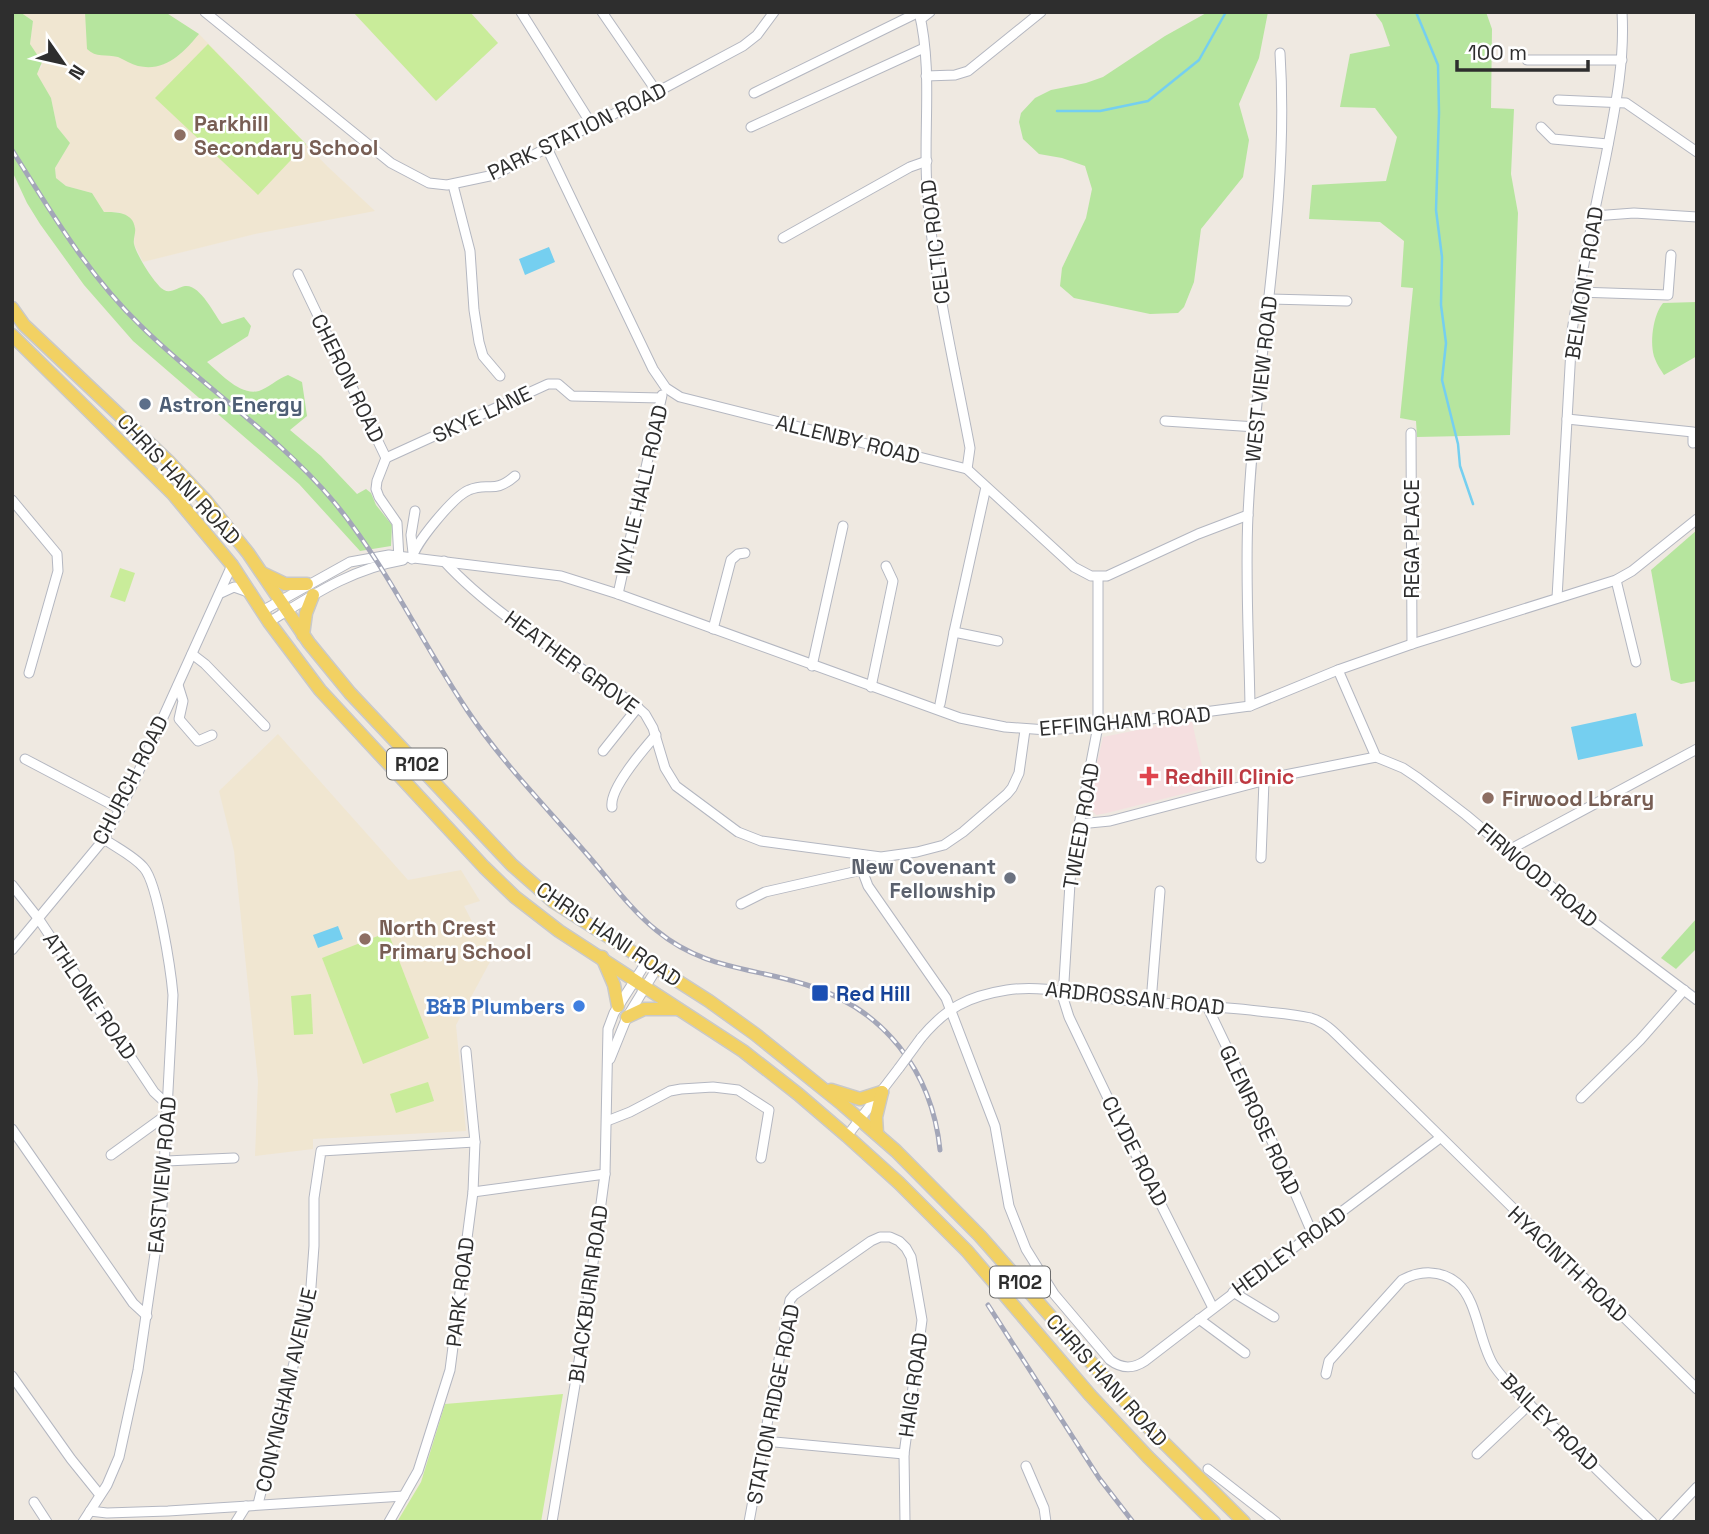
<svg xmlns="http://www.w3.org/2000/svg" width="1709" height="1534" font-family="'Space Grotesk',sans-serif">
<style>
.education{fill:#f0e6d1}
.medical{fill:#f5dfe0}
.green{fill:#b6e59e}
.pitch{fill:#c9ec9a}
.water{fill:#75cff0}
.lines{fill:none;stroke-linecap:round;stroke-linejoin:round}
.stream{stroke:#75cff0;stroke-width:2.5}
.minor-casing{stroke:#b4b7c1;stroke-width:11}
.major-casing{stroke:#c9c9c9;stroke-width:15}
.minor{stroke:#fff;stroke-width:9}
.major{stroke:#f2d163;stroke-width:12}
.rail-casing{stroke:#a3a6b8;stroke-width:5}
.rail{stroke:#fff;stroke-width:2.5;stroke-dasharray:8;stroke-linecap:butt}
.minor-bridge-casing{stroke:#b4b7c1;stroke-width:11;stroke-linecap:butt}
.minor-bridge{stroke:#fff;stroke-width:9}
.education-dot{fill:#8d6e63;stroke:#fff;stroke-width:2.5}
.service-dot{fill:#5c6f8a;stroke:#fff;stroke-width:2.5}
.health-dot{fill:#e0444e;stroke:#fff;stroke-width:2.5}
.worship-dot{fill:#6b7280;stroke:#fff;stroke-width:2.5}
.transit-dot{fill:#1a4fb4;stroke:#fff;stroke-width:2.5}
.shop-dot{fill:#3f7fe0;stroke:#fff;stroke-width:2.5}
.labels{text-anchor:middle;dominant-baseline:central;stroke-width:5;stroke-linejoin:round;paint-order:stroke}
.shield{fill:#fff;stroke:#6d6d6d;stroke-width:2}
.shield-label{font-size:19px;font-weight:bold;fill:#2e2e2e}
.education-label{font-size:21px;font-weight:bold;fill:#785e54;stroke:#fff;text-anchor:start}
.street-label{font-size:21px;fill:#2e2e2e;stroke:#fff}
.service-label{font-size:21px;font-weight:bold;fill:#4e5e75;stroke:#fff;text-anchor:start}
.health-label{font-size:21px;font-weight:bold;fill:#be3a42;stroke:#fff;text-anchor:start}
.worship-label{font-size:21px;font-weight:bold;fill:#5b616d;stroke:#fff;text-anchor:end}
.transit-label{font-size:21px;font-weight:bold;fill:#164399;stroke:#fff;text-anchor:start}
.shop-label{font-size:21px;font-weight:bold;fill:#366cbe;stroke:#fff;text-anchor:end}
</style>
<rect width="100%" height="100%" fill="#efe9e1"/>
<!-- education -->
<g class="education">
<path d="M20 12H165L199 34 327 166 375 211 255 234 143 262 134 244 135 227 119 212H104L92 193 66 186 56 178 55 168 70 143 57 127 51 98 36 74 42 66 30 44 33 21Z"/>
<path d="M278 734 408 880 461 870 480 901 464 906 477 931 498 947 456 1025 466 1131 313 1139V1149L255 1156 258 1081 234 851 219 791Z"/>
</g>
<!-- medical -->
<path class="medical" d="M1192 722 1207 788 1107 813 1096 815 1090 808 1088 803 1103 737 1157 726Z"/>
<!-- green -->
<g class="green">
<path d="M12 12H20L33 21 30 44 42 62 37 74 51 98 57 127 70 143 55 168 56 178 66 186 92 193 104 212C116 212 133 212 135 228 136 233 133 239 134 244 136 254 155 285 164 290 171 294 178 287 185 286 200 284 214 314 222 324L244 317 251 326 248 336 207 362C220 373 240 396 259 391 268 388 277 379 288 375L302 382 307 416 290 430 321 456 357 494 366 489 371 493 376 505 392 525 391 546 360 551 299 484 133 341 84 285 40 224 27 203 12 171Z"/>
<path d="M85 12H165L199 34C183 53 166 72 138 66 131 64 125 60 118 57 106 54 96 58 87 49Z"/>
<path d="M1208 12H1268L1259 58 1239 104 1249 140 1243 177 1201 229 1194 282 1184 307 1178 313 1150 314 1074 298 1060 286 1062 268 1086 218 1092 189 1085 166 1062 158 1039 154 1023 139 1019 122 1021 113 1035 98 1051 90 1086 83 1103 77 1165 36Z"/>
<path d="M1374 12H1486L1492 29 1491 108 1514 109 1511 174 1518 213 1510 435 1417 437 1416 421 1400 418 1413 288 1401 287 1404 241 1380 222 1309 219 1312 185 1386 181 1397 137 1375 108 1340 107 1350 54 1390 46 1382 23Z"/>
<path d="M1697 302V356L1664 375C1661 370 1657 365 1655 359 1649 344 1653 315 1663 303Z"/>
<path d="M1697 530V681L1681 684 1671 680 1651 570Z"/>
<path d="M1697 918V948L1676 969 1661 958Z"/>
</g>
<!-- pitch -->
<g class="pitch">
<path d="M353 12H470L498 43 436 101Z"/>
<path d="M208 44 306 144 258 195 155 98Z"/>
<path d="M120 568 135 573 125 602 110 597Z"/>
<path d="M388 932 429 1038 363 1064 322 958Z"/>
<path d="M311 994 313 1034 294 1035 291 996Z"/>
<path d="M428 1082 434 1101 396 1113 390 1094Z"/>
<path d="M563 1394 541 1522H397L421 1482 445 1404Z"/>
</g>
<!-- water -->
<g class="water">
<path d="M549 247 555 262 525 275 519 259Z"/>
<path d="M1636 713 1643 746 1578 760 1571 727Z"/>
<path d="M338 926 343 939 318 948 313 935Z"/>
</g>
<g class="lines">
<!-- stream -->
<g class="stream">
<path d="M1416 12 1438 65 1439 113 1436 210 1442 257 1441 305 1446 343 1442 380 1458 444 1460 466 1473 504"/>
<path d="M1057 111H1100L1148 101 1199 60 1226 12"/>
</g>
<defs>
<g id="minor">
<path d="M205 12 391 163 429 183 447 185 494 175 657 92 743 46 757 35 774 12"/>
<path d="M521 12 592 125"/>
<path d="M602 12 657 92"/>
<path d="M919 12C933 70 923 130 927 189 933 276 954 362 970 448L967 469"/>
<path d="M921 19 930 12"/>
<path d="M1527 60H1622"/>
<path d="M926 76 955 75 968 71 1041 12"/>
<path d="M754 93 919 12"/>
<path d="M1558 100 1626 103 1697 152"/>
<path d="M751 127 924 48"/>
<path d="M1541 127 1553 139 1608 144"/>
<path d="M547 148 653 369 666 388 680 397 967 469 1074 567 1091 576H1107L1198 534 1248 515"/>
<path d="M453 185 470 251 474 310 479 342 483 356 500 376"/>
<path d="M1594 216 1634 213 1697 217"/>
<path d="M783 238 910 167 927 161"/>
<path d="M298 274 386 458 377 481 376 489 379 497 397 523 399 559"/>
<path d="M1578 292 1668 295 1671 255"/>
<path d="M1269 299 1347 301"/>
<path d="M1567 419 1693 432V443"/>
<path d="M1165 421 1256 427"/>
<path d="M1411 433 1412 644"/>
<path d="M386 458 548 384H558L572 396 661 398"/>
<path d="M12 500 57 554 58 571 29 673"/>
<path d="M413 553 411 535 415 511"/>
<path d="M412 559C414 544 454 496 469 490 489 481 493 495 515 476"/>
<path d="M444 561C495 617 573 661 635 705L645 714 653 728 665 768 676 786 738 832 761 841 881 857 917 852 944 845 963 832 1007 794 1012 788 1019 773 1025 730"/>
<path d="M1098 577V726L1071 867 1063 998 1069 1017 1118 1119 1213 1308"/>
<path d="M1616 580 1636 662"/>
<path d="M221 593 234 587 248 592"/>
<path d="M618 594 662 395"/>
<path d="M1557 598 1572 331C1581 273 1594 215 1606 156 1615 109 1625 61 1622 12"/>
<path d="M262 611 350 562 389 555 561 576 618 594 960 718 1005 727 1047 730 1098 726 1250 706 1338 670 1412 644 1616 580 1632 571 1697 519"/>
<path d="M269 622C313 595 351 569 403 560"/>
<path d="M713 629 731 560 738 554 745 553"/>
<path d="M954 632 998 641"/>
<path d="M192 654 205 664 265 726"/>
<path d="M812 666 843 526"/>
<path d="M1338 670 1376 757"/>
<path d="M178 685 183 701 179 719 198 741 212 735"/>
<path d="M871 687 893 581 886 566"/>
<path d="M940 704 954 632 986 487"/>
<path d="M1250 706C1249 643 1245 578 1248 515 1255 360 1290 208 1280 53"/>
<path d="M603 751 638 707"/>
<path d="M25 759 120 809"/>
<path d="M612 807C609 789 643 750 656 735"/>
<path d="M1079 824 1110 821 1285 775 1376 757 1403 768 1418 778 1466 815 1596 924 1697 1000"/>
<path d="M1509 850 1697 749"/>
<path d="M862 855V870L868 886 946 998 995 1126 1009 1206 1026 1249 1054 1294 1110 1360C1122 1369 1133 1369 1145 1361 1242 1286 1341 1212 1440 1138"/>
<path d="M1261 858 1264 781"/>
<path d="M12 885 38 918 154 1092 169 1106"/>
<path d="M741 904 765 892 862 870"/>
<path d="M12 950 104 839 132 786 232 565"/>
<path d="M1151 1002 1160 891"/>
<path d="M1207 1006 1280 1158 1313 1235"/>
<path d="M921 1038C946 1008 968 996 1007 990 1047 984 1085 997 1124 1000 1169 1004 1214 1006 1258 1011 1275 1013 1294 1014 1311 1018 1322 1021 1330 1028 1338 1036L1697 1389"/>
<path d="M610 1059 627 1017 657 968"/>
<path d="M1581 1098 1640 1040 1684 990"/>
<path d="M607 1121 630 1112 670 1091 681 1089 713 1087 738 1090 769 1110 761 1158"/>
<path d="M12 1129 133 1303 147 1316"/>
<path d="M847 1136 899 1068"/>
<path d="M111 1155 169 1113"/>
<path d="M166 1161 234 1158"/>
<path d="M473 1192 605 1174"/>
<path d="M1233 1292 1274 1317"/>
<path d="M1199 1319 1245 1353"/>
<path d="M1326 1374 1329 1361 1402 1280C1420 1270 1441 1270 1457 1283 1478 1300 1479 1344 1494 1366 1510 1389 1535 1409 1555 1428 1587 1460 1619 1492 1652 1522"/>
<path d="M12 1376 71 1459 100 1495"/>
<path d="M764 1441 904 1454"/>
<path d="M1477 1454 1530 1404"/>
<path d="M1026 1466 1044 1508 1046 1522"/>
<path d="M1208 1469 1276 1522"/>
<path d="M34 1502 47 1522"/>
<path d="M258 1504 310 1300 314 1246V1198L321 1151 475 1142"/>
<path d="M90 1511 107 1513 168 1511 404 1496"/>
<path d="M83 1522 107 1485 119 1457 138 1370 162 1206 173 995C171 972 158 884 144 868 134 856 117 848 104 839"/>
<path d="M236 1522 246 1506"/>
<path d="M389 1522 418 1471 450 1370 473 1192 474 1166 475 1142 466 1051"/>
<path d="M552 1522 583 1337 605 1174 608 1029 614 1013 647 961"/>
<path d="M749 1522 790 1300 794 1295 871 1241 880 1237H890L899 1241 906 1248 911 1257 922 1320 904 1454 905 1522"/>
<path d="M1664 1522 1697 1487"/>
</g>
<g id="major">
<path d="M12 308 24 325 168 461 206 501 248 553 309 643 350 693 512 865 554 902 709 1001 755 1034 842 1104 896 1151 980 1236 1147 1426 1244 1522"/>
<path d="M12 335 173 494 232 565 269 622 320 690 484 867 515 897 559 931 743 1051 798 1094 847 1136 899 1183 967 1251 1090 1395 1148 1457 1214 1522"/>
<path d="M262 573 285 584H307"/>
<path d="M303 635 306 613 313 595"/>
<path d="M602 957 614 985 618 1006"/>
<path d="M627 1017 644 1009H677"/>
<path d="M831 1090 860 1099 882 1092"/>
<path d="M877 1134 876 1117 882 1092"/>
</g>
</defs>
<!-- minor casing -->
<use href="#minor" class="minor-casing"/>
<!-- major casing -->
<use href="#major" class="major-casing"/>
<!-- minor -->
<use href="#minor" class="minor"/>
<!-- major -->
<use href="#major" class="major"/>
<defs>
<g id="rail">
<path d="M12 150C51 212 88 275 141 326 203 387 278 435 334 502 387 566 421 642 467 710 501 761 545 806 585 852 608 878 629 908 656 930 704 970 752 967 807 985 884 1009 932 1071 940 1150"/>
<path d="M988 1305 1099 1478 1133 1522"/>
</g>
</defs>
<!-- rail casing -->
<use href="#rail" class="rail-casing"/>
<!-- rail -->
<use href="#rail" class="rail"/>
<defs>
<path id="minor-bridge" d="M899 1068 921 1038"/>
</defs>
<!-- minor-bridge casing -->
<use href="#minor-bridge" class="minor-bridge-casing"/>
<!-- minor-bridge -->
<use href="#minor-bridge" class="minor-bridge"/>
</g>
<!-- markers -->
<g class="education-dot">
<circle cx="180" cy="135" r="7"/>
<circle cx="1488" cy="798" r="7"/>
<circle cx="365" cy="939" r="7"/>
</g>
<circle class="service-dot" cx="145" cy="404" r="7"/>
<path class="health-dot" d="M1145.5 765.5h7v7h7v7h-7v7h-7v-7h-7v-7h7z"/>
<circle class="worship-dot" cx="1010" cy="878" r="7"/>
<rect class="transit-dot" x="811" y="984" width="18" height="18" rx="3.5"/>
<circle class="shop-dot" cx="579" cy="1006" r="7"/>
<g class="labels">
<!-- shield labels -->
<g class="shield">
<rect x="387" y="748.5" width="60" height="31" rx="5"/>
<rect x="990" y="1266.5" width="60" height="31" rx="5"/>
</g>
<g class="shield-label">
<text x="417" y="764">R102</text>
<text x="1020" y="1282">R102</text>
</g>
<!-- education labels -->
<g class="education-label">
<text x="194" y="123">Parkhill<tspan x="194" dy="24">Secondary School</tspan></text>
<text x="1502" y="798">Firwood Lbrary</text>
<text x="379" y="927">North Crest<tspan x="379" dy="24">Primary School</tspan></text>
</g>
<!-- street labels -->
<g class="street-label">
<text transform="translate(577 131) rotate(-26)">PARK STATION ROAD</text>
<text transform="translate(935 242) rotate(-97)">CELTIC ROAD</text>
<text transform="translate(1584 283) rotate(-81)">BELMONT ROAD</text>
<text transform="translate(348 378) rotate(64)">CHERON ROAD</text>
<text transform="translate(1261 379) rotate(-84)">WEST VIEW ROAD</text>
<text transform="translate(482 414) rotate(-25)">SKYE LANE</text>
<text transform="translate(848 439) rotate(14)">ALLENBY ROAD</text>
<text transform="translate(179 479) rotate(47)">CHRIS HANI ROAD</text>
<text transform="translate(641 490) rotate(-77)">WYLIE HALL ROAD</text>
<text transform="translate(1411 539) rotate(-90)">REGA PLACE</text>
<text transform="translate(572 662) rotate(36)">HEATHER GROVE</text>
<text transform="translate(1125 721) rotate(-5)">EFFINGHAM ROAD</text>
<text transform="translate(130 780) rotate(-63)">CHURCH ROAD</text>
<text transform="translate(1081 826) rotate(-80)">TWEED ROAD</text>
<text transform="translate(1538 875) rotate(40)">FIRWOOD ROAD</text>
<text transform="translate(609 934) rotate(34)">CHRIS HANI ROAD</text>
<text transform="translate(90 996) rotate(56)">ATHLONE ROAD</text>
<text transform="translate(1135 998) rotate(6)">ARDROSSAN ROAD</text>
<text transform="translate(1260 1120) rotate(65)">GLENROSE ROAD</text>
<text transform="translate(1135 1151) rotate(63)">CLYDE ROAD</text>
<text transform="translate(162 1175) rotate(-85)">EASTVIEW ROAD</text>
<text transform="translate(1289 1251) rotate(-36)">HEDLEY ROAD</text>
<text transform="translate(1568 1264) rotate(44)">HYACINTH ROAD</text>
<text transform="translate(460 1292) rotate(-83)">PARK ROAD</text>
<text transform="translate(588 1294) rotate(-82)">BLACKBURN ROAD</text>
<text transform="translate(1107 1380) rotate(48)">CHRIS HANI ROAD</text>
<text transform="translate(913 1385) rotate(-82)">HAIG ROAD</text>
<text transform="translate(286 1390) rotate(-77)">CONYNGHAM AVENUE</text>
<text transform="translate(773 1404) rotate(-79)">STATION RIDGE ROAD</text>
<text transform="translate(1550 1422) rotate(45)">BAILEY ROAD</text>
</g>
<!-- service labels -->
<g class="service-label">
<text x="159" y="404">Astron Energy</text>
</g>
<!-- health labels -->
<g class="health-label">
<text x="1165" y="776">Redhill Clinic</text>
</g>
<!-- worship labels -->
<g class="worship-label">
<text x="996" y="866">New Covenant<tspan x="996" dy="24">Fellowship</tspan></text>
</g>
<!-- transit labels -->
<g class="transit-label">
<text x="836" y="993">Red Hill</text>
</g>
<!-- shop labels -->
<g class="shop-label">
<text x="565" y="1006">B&amp;B Plumbers</text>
</g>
</g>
<!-- border -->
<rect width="1709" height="1534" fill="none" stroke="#2e2e2e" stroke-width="28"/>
<!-- north arrow -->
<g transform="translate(63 63) rotate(124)" stroke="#ffffff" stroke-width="5" paint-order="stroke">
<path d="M0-5L12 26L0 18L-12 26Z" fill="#2e2e2e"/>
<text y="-10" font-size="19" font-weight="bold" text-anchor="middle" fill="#2e2e2e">N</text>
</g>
<!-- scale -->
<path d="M1457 60v10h131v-10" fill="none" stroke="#2e2e2e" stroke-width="3.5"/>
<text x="1468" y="60" font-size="21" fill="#2e2e2e" stroke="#ffffff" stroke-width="5" paint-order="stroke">100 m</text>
</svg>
